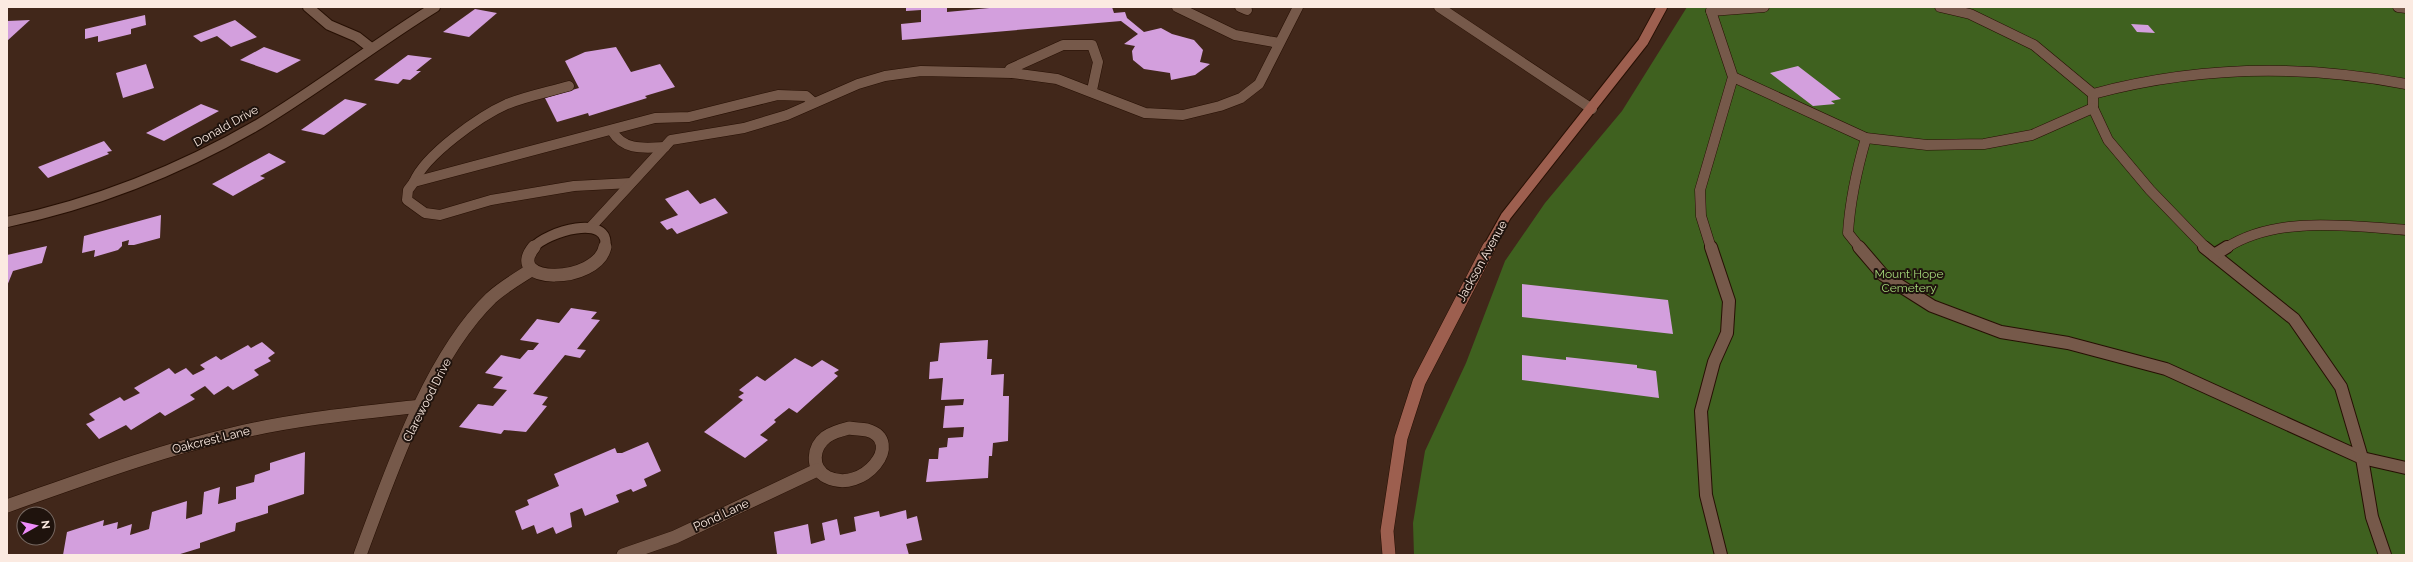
<svg xmlns="http://www.w3.org/2000/svg" width="2413" height="562" font-family="Raleway,sans-serif">
<style>
.green{fill:#3f611f}
.building{fill:#d39fdd}
.lines{fill:none;stroke-linecap:round;stroke-linejoin:round}
.lane-far1-casing{stroke:#260f03;stroke-width:11}
.lane-casing{stroke:#260f03;stroke-width:14}
.street-far1-casing{stroke:#260f03;stroke-width:12}
.street-casing{stroke:#260f03;stroke-width:14}
.secondary-far1-casing{stroke:#260f03;stroke-width:12}
.secondary-casing{stroke:#260f03;stroke-width:14}
.lane-far1{stroke:#76594a;stroke-width:10}
.lane{stroke:#76594a;stroke-width:12}
.street-far1{stroke:#76594a;stroke-width:10}
.street{stroke:#76594a;stroke-width:13}
.secondary-far1{stroke:#9d5f4f;stroke-width:10}
.secondary{stroke:#9d5f4f;stroke-width:13}
.labels{text-anchor:middle;dominant-baseline:central;stroke-width:4;stroke-linejoin:round;paint-order:stroke}
.street-label{font-size:12px;fill:#fbeae1;stroke:#1f130d}
.park-label{font-size:12px;fill:#a5d87a;stroke:#1f130d}
</style>
<rect width="100%" height="100%" fill="#41271a"/>
<!-- green -->
<path class="green" d="M1687 7H2406V555H1414L1413 523 1425 451 1466 363 1505 261 1545 203 1622 111Z"/>
<!-- building -->
<g class="building">
<path d="M906 7H947V12L1000 7H1112L1114 13 1125 12 1127 18 1144 32 1161 28 1172 34 1194 40 1203 50 1200 62 1210 64 1195 75 1171 80 1170 73 1144 69 1133 60 1132 51 1135 46 1124 44 1138 34 1121 21 902 40 901 24 921 22V10L906 11Z"/>
<path d="M475 9 497 13 469 37 443 32Z"/>
<path d="M145 15 146 25 131 29V34L98 42V36L85 39V29Z"/>
<path d="M30 20 7 41V21Z"/>
<path d="M235 20 257 37 231 47 217 36 201 42 193 36Z"/>
<path d="M2131 24 2148 25 2155 33 2137 32Z"/>
<path d="M264 47 301 60 277 73 240 60Z"/>
<path d="M616 47 631 72 660 64 675 87 645 96 647 98 589 116 588 113 557 122 545 98 579 88 565 61 585 52Z"/>
<path d="M408 55 432 58 416 71H421L410 80 403 79 398 84 374 80Z"/>
<path d="M146 64 154 88 123 98 116 73Z"/>
<path d="M1798 66 1841 99 1831 101 1835 104 1813 106 1770 73Z"/>
<path d="M345 99 367 104 324 135 301 130Z"/>
<path d="M201 104 219 111 164 141 146 133Z"/>
<path d="M104 141 112 151 107 152 109 154 48 178 38 167Z"/>
<path d="M269 153 286 162 260 176 265 178 233 196 212 184Z"/>
<path d="M688 190 700 204 715 198 728 213 677 234 672 228 667 230 660 222 678 215 665 199Z"/>
<path d="M161 215 160 238 134 245H128L129 240 122 242V246L118 250 94 257 95 250 82 253 84 236Z"/>
<path d="M47 246 42 263 13 271 7 286V255Z"/>
<path d="M1522 284 1668 300 1673 334 1522 317Z"/>
<path d="M571 308 597 312 591 319 600 320 577 349 586 350 580 358 565 355 533 394 548 397 542 405 547 406 526 432 504 430 501 434 459 427 478 404 493 406 507 390 493 388 503 377 485 373 501 355 520 359 528 350H533L539 343 520 340 537 319 559 323Z"/>
<path d="M988 340 987 359H992L991 375 1004 374 1003 396H1009L1008 441 993 443 992 456H989L988 478 926 482 929 459H938L939 448 947 447 948 438 963 437 964 427 943 428 945 406 963 405 964 399 941 400 943 378 929 379 930 362 938 361 940 343Z"/>
<path d="M262 342 275 353 268 358 271 361 254 370 259 375 233 390 228 386 214 395 205 386 190 395 195 399 165 416 160 412 131 430 126 425 99 439 86 424 95 420 89 414 120 397 124 401 140 393 134 388 169 368 175 374 186 368 193 375 205 369 200 365 216 356 221 360 248 345 251 348Z"/>
<path d="M1522 355 1566 360V357L1637 365V368L1656 371 1659 398 1522 380Z"/>
<path d="M795 358 812 367 822 360 839 370 834 373 838 376 797 413 789 408 774 420 776 422 760 435 768 440 745 458 704 432 743 400 738 397 744 393 739 390 757 376 765 381Z"/>
<path d="M648 442 661 471 644 479 647 486 633 492 631 489 616 495 619 502 585 516 582 508 570 513 572 527 556 534 553 527 537 534 534 525 522 530 515 511 529 505 527 500 559 486 554 474 615 448 617 453H622Z"/>
<path d="M305 452 304 494 268 506V513L236 523 235 531 200 543V548L177 555H63L67 532 104 520 103 526 118 522 117 529 132 524 130 535 149 529 152 512 187 501 186 519 202 514 204 492 220 487 218 504 236 499V487L254 482 255 475 270 470V463Z"/>
<path d="M906 510 907 519 917 516 922 540 906 544 909 555H774L777 554 774 532 808 524 811 544 825 540 822 523 837 519 840 535 856 531 854 517 879 511 880 517Z"/>
</g>
<g class="lines">
<defs>
<g id="lane-far1">
<path d="M1177 7 1235 35 1279 43"/>
<path d="M1240 7 1247 10"/>
<path d="M1439 7 1592 109"/>
<path d="M1940 7 1970 14 2034 45 2093 94V108L2108 140 2150 190 2206 248"/>
<path d="M2398 7 2406 8"/>
<path d="M1711 11 1764 7"/>
<path d="M1733 77 1866 138 1927 145 1984 144 2032 135 2093 108"/>
<path d="M1092 90 1098 62 1092 45H1063L1010 69 1012 73 1057 79 1145 113 1183 115 1220 106 1241 98 1259 84 1298 7"/>
<path d="M2093 94C2197 66 2300 64 2406 84"/>
<path d="M612 131C624 151 644 148 665 147"/>
<path d="M414 182C425 155 480 116 507 104 527 96 548 92 569 86"/>
<path d="M631 183 574 186 491 200 440 215 425 213 407 200 408 190 414 182 655 118 689 117 778 95 806 96 813 102"/>
<path d="M590 228 671 140 744 128 787 115 858 84 885 76 921 71 1012 73"/>
<path d="M1711 248 1701 216 1700 190 1733 77 1711 11 1712 7"/>
<path d="M1860 248 1848 233C1850 200 1857 169 1866 138"/>
<path d="M2226 248C2277 215 2349 226 2406 230"/>
</g>
<g id="lane">
<path d="M1711 247 1729 301 1727 333 1714 362 1701 411 1706 495 1721 555"/>
<path d="M1859 247 1883 275 1932 306 2001 332 2068 343 2166 369 2362 458 2406 468"/>
<path d="M2204 247 2294 319 2341 387 2362 458 2372 517 2385 555"/>
<path d="M2214 255 2227 247"/>
</g>
<g id="street-far1">
<path d="M308 7 329 25 357 37 371 48"/>
<path d="M7 222C97 203 180 170 259 124 319 88 375 44 435 7"/>
<path d="M533 248C545 232 612 212 605 248"/>
</g>
<g id="street">
<path d="M534 247C503 285 597 284 605 247"/>
<path d="M849 428C855 429 861 429 867 430 906 441 863 495 827 477 810 468 813 447 826 437 833 432 841 430 849 428Z"/>
<path d="M7 506C81 480 155 452 232 434 294 419 358 413 421 406"/>
<path d="M360 555C390 475 429 358 491 298 503 287 517 279 531 270"/>
<path d="M623 555 675 537 817 470"/>
</g>
<path id="secondary-far1" d="M1488 248 1506 216 1643 42 1662 7"/>
<path id="secondary" d="M1389 555 1387 531 1401 438 1419 382 1489 247"/>
</defs>
<!-- lane-far1 casing -->
<use href="#lane-far1" class="lane-far1-casing"/>
<!-- lane casing -->
<use href="#lane" class="lane-casing"/>
<!-- street-far1 casing -->
<use href="#street-far1" class="street-far1-casing"/>
<!-- street casing -->
<use href="#street" class="street-casing"/>
<!-- secondary-far1 casing -->
<use href="#secondary-far1" class="secondary-far1-casing"/>
<!-- secondary casing -->
<use href="#secondary" class="secondary-casing"/>
<!-- lane-far1 -->
<use href="#lane-far1" class="lane-far1"/>
<!-- lane -->
<use href="#lane" class="lane"/>
<!-- street-far1 -->
<use href="#street-far1" class="street-far1"/>
<!-- street -->
<use href="#street" class="street"/>
<!-- secondary-far1 -->
<use href="#secondary-far1" class="secondary-far1"/>
<!-- secondary -->
<use href="#secondary" class="secondary"/>
</g>
<g class="labels">
<!-- street labels -->
<g class="street-label">
<text transform="translate(226 126) rotate(-29)">Donald Drive</text>
<text transform="translate(1482 261) rotate(-61)">Jackson Avenue</text>
<text transform="translate(427 400) rotate(-63)">Clarewood Drive</text>
<text transform="translate(211 440) rotate(-14)">Oakcrest Lane</text>
<text transform="translate(721 515) rotate(-25)">Pond Lane</text>
</g>
<!-- park labels -->
<g class="park-label">
<text x="1909" y="274">Mount Hope<tspan x="1909" dy="14">Cemetery</tspan></text>
</g>
</g>
<!-- border -->
<rect width="2413" height="562" fill="none" stroke="#fbeae1" stroke-width="16"/>
<!-- north arrow -->
<g transform="translate(36 526) rotate(82)"><circle r="19" fill="#1f130d" stroke="#776962"/>
<path d="M0-3L7 15L0 10L-7 15Z" fill="#ed8cfa"/>
<text y="-6" font-size="11" font-weight="bold" text-anchor="middle" fill="#fbeae1">N</text>
</g>
</svg>
